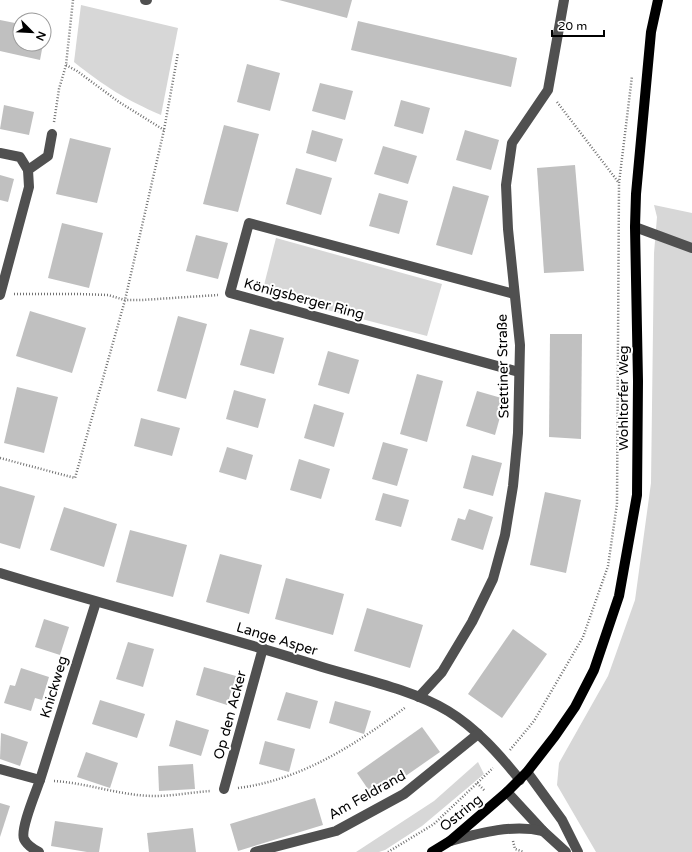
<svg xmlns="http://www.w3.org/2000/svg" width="692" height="852" font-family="'Varela Round',sans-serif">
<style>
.green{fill:#d7d7d7}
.building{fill:#c0c0c0}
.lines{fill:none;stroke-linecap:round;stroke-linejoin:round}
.path{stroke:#727272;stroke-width:2.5;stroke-dasharray:1 2;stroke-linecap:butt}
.minor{stroke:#505050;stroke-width:10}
.major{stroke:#000;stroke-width:10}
.labels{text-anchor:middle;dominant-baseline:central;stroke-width:4;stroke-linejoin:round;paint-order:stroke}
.street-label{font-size:14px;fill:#000;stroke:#fff}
</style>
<rect width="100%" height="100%" fill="#fff"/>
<!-- green -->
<g class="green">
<path d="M81 5 178 28 161 115C126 100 104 86 74 62Z"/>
<path d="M654 205 692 213V852H596L557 785 559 763 608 676 635 600 651 483 654 253 657 217Z"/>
<path d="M276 238 442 284 427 336 262 293Z"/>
<path d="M478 762 484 774 422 826 385 850 379 852H356L434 801Z"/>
</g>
<!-- building -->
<g class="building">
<path d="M279 0H352L347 18Z"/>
<path d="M0 20 20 24V44H43L40 60 0 51Z"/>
<path d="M358 21 517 58 511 87 351 50Z"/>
<path d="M247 64 280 73 270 111 237 102Z"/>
<path d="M320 83 353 91 345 120 312 111Z"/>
<path d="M401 100 430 108 423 134 394 126Z"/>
<path d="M4 105 34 112 29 135 0 129Z"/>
<path d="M224 125 259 134 238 212 203 204Z"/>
<path d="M312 130 343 139 336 162 306 153Z"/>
<path d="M465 130 499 140 491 170 456 160Z"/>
<path d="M70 138 111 148 97 203 56 194Z"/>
<path d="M383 146 417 156 408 184 374 174Z"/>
<path d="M575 165 584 271 544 273 537 168Z"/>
<path d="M296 168 332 178 321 215 286 204Z"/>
<path d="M0 175 14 179 8 202 0 200Z"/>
<path d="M453 186 489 196 472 255 436 245Z"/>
<path d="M379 193 408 201 399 234 369 226Z"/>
<path d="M62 223 103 233 89 288 48 278Z"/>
<path d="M196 235 228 243 218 279 186 271Z"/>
<path d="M30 311 86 328 72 373 16 356Z"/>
<path d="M178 316 207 324 186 399 157 391Z"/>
<path d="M250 329 284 338 274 374 240 365Z"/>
<path d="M550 334H582L581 439 549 437Z"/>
<path d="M328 351 359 360 349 394 318 385Z"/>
<path d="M417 374 443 381 427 442 400 434Z"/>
<path d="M17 387 58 397 44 453 4 443Z"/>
<path d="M234 390 266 399 258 428 226 419Z"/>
<path d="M477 391 505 399 495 435 466 426Z"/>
<path d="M314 404 344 413 334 447 304 438Z"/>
<path d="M141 418 180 428 172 456 134 446Z"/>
<path d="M383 442 408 449 397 486 372 479Z"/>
<path d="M227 447 253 455 246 480 219 472Z"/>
<path d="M472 455 502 463 493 496 463 488Z"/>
<path d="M299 459 330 469 321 499 290 490Z"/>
<path d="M0 486 35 496 20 549 0 543Z"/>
<path d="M545 492 581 500 566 573 530 565Z"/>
<path d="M383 493 409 500 401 527 375 520Z"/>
<path d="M64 507 117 524 104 567 50 550Z"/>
<path d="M469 509 493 517 483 550 451 540 458 518 465 520Z"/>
<path d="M130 530 187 545 173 597 116 582Z"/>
<path d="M220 554 262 565 249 614 206 602Z"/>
<path d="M286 578 344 594 333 635 275 619Z"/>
<path d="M367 608 423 625 410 668 354 651Z"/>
<path d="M44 619 69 627 60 655 35 647Z"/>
<path d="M513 629 547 654 502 718 468 694Z"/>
<path d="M128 642 154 649 143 687 116 679Z"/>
<path d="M204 667 236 676 227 705 196 695Z"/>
<path d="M21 668 49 677 42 700 35 698 31 711 4 703 10 685 15 686Z"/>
<path d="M286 692 318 701 310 729 277 720Z"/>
<path d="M100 700 145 714 137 738 92 724Z"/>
<path d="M335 701 371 711 364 734 329 723Z"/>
<path d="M176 720 209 730 201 756 169 746Z"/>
<path d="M422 727 440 752 374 798 357 773Z"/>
<path d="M1 733 28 742 20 766 0 759Z"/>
<path d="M265 741 295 749 289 772 259 764Z"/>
<path d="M86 752 118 763 110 788 77 777Z"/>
<path d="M193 764 195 789 159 791 158 766Z"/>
<path d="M315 798 323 825 238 851 230 824Z"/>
<path d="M0 803 10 806 0 837Z"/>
<path d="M55 821 103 828 99 852H87L51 846Z"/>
<path d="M193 828 196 852H149L147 833Z"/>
</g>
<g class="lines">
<!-- path -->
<g class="path">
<path d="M66 65 77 71 119 102 164 130"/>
<path d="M557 102 619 183"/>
<path d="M54 122 59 89 66 65 73 0"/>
<path d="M14 294H78L108 295 125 300H142L218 295"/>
<path d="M0 458 75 478 125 300 164 130 178 53"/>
<path d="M510 750 534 721 583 637 608 566 617 504 619 183 632 76"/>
<path d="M54 781C88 783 121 796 155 796 174 796 193 792 211 791"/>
<path d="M477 783 485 791"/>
<path d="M238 788C302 780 356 744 406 707"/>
<path d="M513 841 515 849 524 852"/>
<path d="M388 852 434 824 493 768"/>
</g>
<!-- minor -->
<g class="minor">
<path d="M145 0H147"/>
<path d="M0 153 20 157 28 170"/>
<path d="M635 227 692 248"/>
<path d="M514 294 249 223 230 293 519 372"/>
<path d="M0 295 29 187 28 170 48 156 52 134"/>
<path d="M0 573C107 606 216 633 322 667 362 679 413 690 448 711 476 728 499 754 520 780"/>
<path d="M419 697 442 672 472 622 493 579 505 535 513 486 518 433 520 345 508 229 506 185 512 143 548 90 564 0"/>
<path d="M0 769 40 780C36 792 20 829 24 839 27 845 33 849 39 852"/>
<path d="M527 772 562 820 578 852"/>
<path d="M40 780 96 602"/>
<path d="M224 789 263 648"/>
<path d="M507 792 543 831 566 852"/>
<path d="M450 841C480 833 512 824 543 831"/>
<path d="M255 852 336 831 404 794 478 734"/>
</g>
<!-- major -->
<path class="major" d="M432 852 450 841 507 792 527 772 555 736 575 707 594 670 619 596 637 495 638 381 635 227 636 194 651 32 658 0"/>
</g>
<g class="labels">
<!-- street labels -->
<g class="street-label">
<text transform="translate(304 299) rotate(15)">Königsberger Ring</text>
<text transform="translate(503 366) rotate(-91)">Stettiner Straße</text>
<text transform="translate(623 398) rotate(-90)">Wohltorfer Weg</text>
<text transform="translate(277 639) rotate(17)">Lange Asper</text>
<text transform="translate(54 687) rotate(-73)">Knickweg</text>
<text transform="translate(230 715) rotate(-75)">Op den Acker</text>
<text transform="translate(367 795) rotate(-29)">Am Feldrand</text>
<text transform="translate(461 813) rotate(-39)">Ostring</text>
</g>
</g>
<!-- north arrow -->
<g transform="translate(32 32) rotate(114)"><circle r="19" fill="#ffffff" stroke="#999999"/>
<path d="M0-3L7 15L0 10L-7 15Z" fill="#000000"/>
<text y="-6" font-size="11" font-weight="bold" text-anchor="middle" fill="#000000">N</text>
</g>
<!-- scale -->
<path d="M552 30v6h52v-6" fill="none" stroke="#000000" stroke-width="2"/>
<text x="558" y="30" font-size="12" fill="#000000" stroke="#ffffff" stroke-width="3" paint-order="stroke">20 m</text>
</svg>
